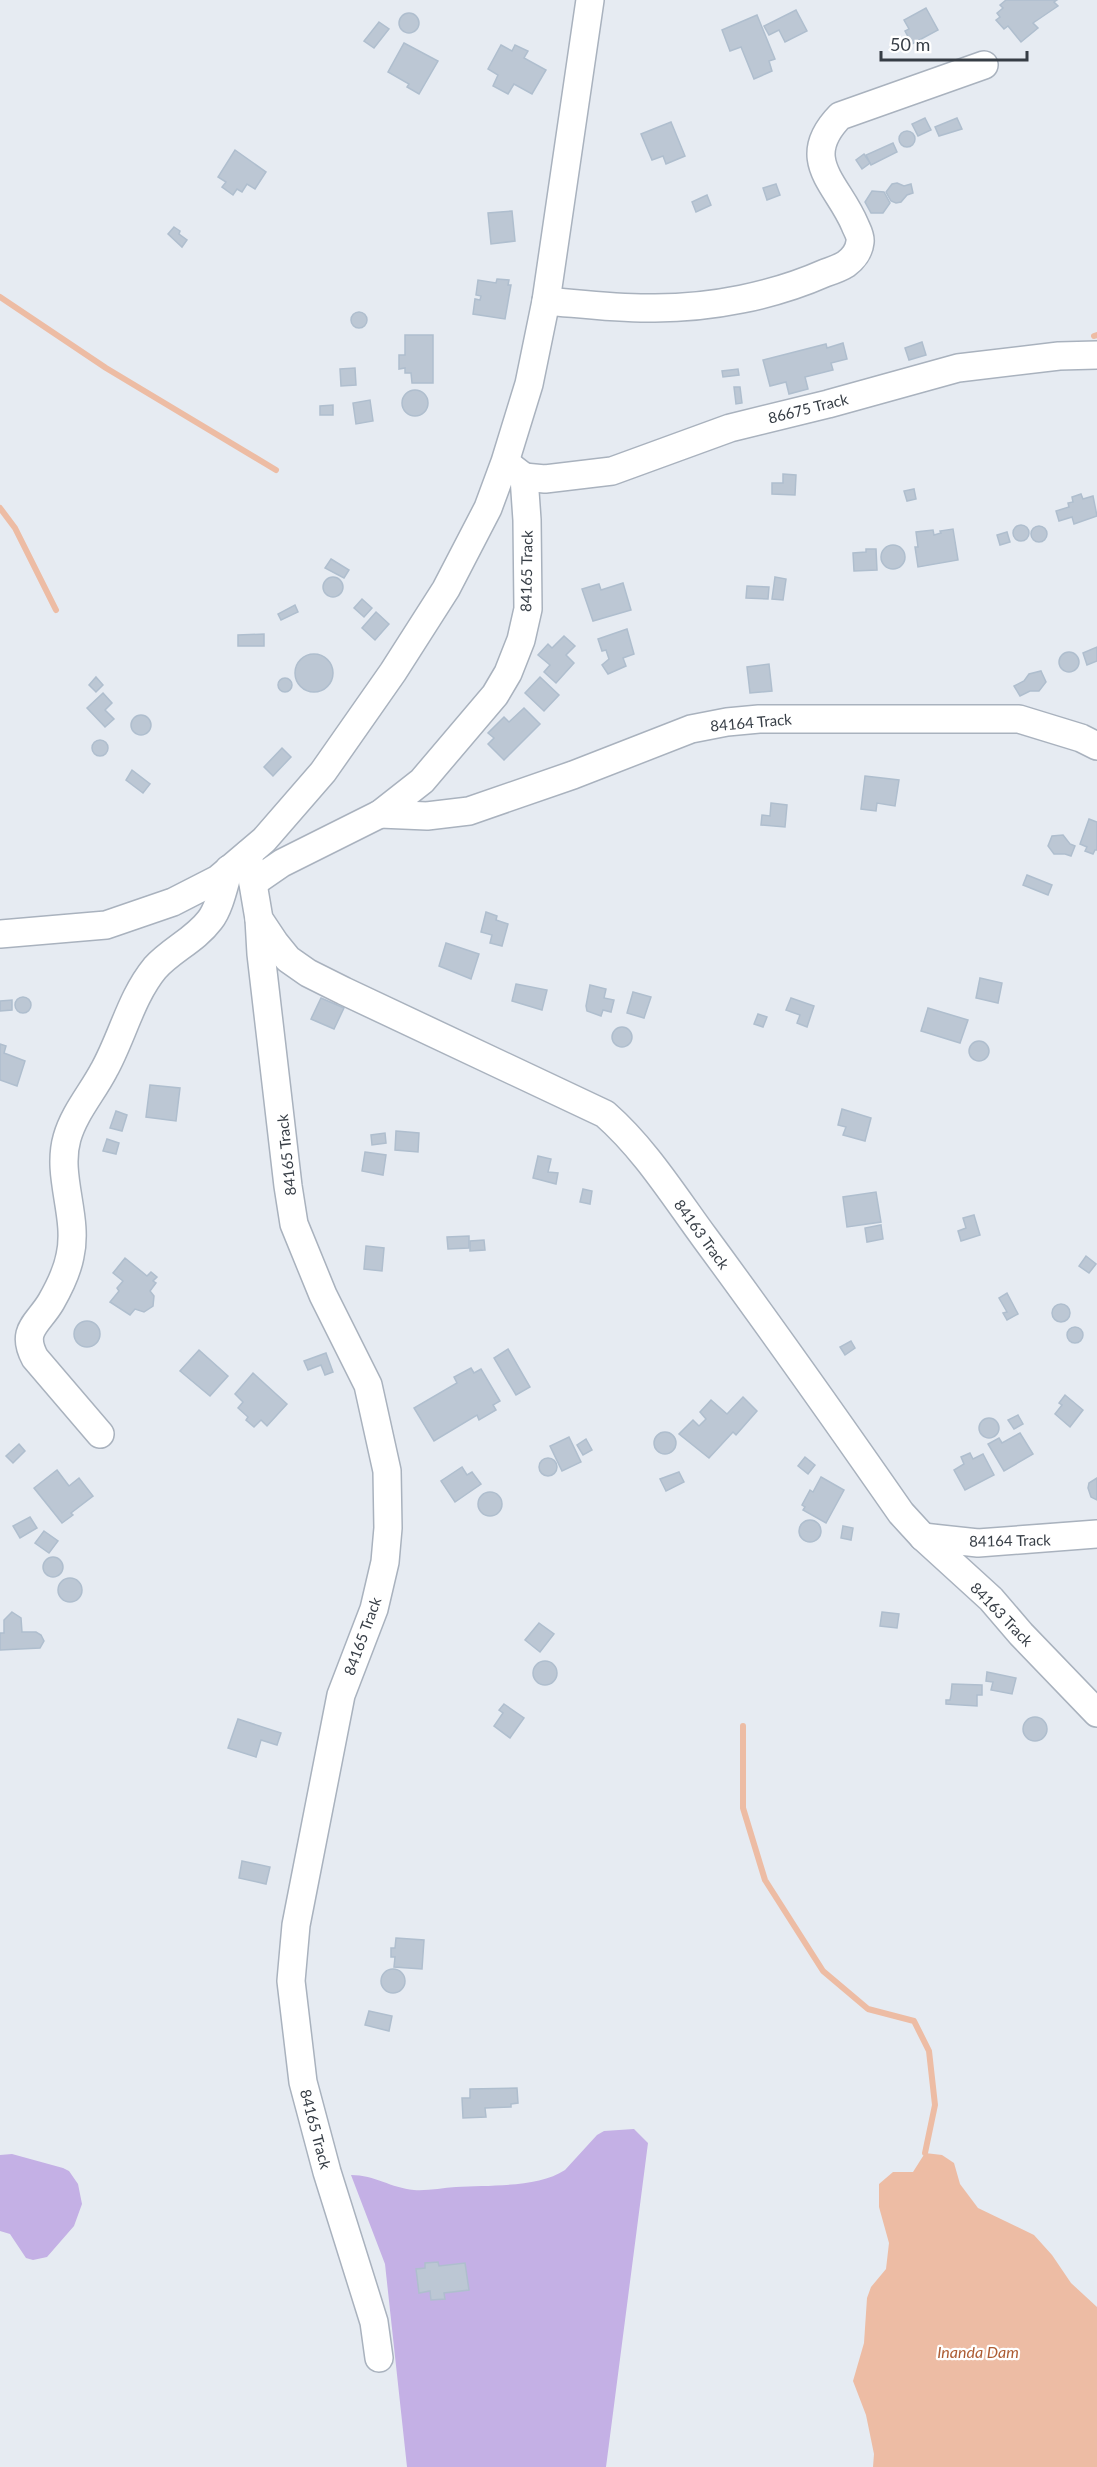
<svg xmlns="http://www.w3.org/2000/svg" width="1097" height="2467" font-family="Lato,sans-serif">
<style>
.green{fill:#c4b0e5}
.water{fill:#edbca4}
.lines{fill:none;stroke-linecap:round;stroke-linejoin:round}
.stream{stroke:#edbca4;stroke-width:6}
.building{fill:#bcc7d4;stroke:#afbece;stroke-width:1.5}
.minor-casing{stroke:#a9b2be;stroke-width:30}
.minor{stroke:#fff;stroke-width:27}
.labels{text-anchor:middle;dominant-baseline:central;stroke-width:4.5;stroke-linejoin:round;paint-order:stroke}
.street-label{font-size:15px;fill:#363d45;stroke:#fff}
.water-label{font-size:16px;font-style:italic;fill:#ad5c33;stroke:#fff}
</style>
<rect width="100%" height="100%" fill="#e6ebf2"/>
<!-- green -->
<g class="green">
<path d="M634 2129 648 2143 606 2467H407L385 2264 351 2175C375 2175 391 2188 414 2190 427 2191 442 2188 456 2187 488 2185 538 2188 565 2170L597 2135 604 2131Z"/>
<path d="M12 2154 63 2168 69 2171 78 2184 82 2204 74 2226 47 2257 33 2260 26 2258 10 2234 0 2231V2155Z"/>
</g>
<!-- water -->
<path class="water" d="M925 2153 942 2155 954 2163 960 2184 978 2208 1034 2235 1052 2255 1071 2283 1097 2307V2467H873L874 2454 866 2415 853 2381 864 2343 867 2298 871 2287 886 2269 889 2243 879 2207V2184L893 2172H913Z"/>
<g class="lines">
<!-- stream -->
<g class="stream">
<path d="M0 297 106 368 276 470"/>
<path d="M1094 336 1097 335"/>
<path d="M0 508 15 528 56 610"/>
<path d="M743 1726V1808L765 1880 823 1971 868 2009 914 2021 929 2051 935 2105 925 2153"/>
</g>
</g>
<!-- building -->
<g class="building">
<path d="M1006 0H1057L1054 2 1058 6 1033 23 1038 28 1021 42 1008 26 1004 29 996 20 1000 17 997 13 1003 8 1000 5Z"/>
<path d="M926 8 938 30 912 44 905 31 909 29 904 20Z"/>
<path d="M796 10 807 31 785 42 779 30 769 35 764 26Z"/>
<circle cx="409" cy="23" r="10"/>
<path d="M757 15 775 59 769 61 772 71 754 79 741 47 730 51 722 30Z"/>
<path d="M379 22 389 29 374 48 364 41Z"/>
<path d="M404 43 438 61 419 94 407 87 409 84 388 72Z"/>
<path d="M501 45 512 51 515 45 528 51 524 58 546 70 532 94 514 84 508 94 493 86 498 75 488 69Z"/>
<path d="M925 118 931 130 918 136 912 124Z"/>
<path d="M957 118 962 129 939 136 935 127Z"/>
<path d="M671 122 685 156 666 164 663 156 652 160 641 134Z"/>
<circle cx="907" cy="139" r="8"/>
<path d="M893 143 897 152 871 165 866 155Z"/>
<path d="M235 150 266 172 255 189 247 184 242 192 237 189 233 195 222 187 226 182 218 177Z"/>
<path d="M864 154 870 163 862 169 856 160Z"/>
<path d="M897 183 904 186 911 184 913 193 907 195 901 202 896 203 891 201 886 192 892 184Z"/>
<path d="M776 184 780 195 767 200 763 188Z"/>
<path d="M872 191 884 192 890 203 883 213H871L865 202Z"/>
<path d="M707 195 711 205 696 212 692 202Z"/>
<path d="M512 211 515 241 491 244 488 213Z"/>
<path d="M174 227 180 231 179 234 187 240 182 247 168 234Z"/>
<path d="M497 279 509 280 508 285H511L505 319 473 314 475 299 480 300 481 296 476 295 478 280 496 283Z"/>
<circle cx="359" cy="320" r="8"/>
<path d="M405 335H433V383H412L411 373H405V368L399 369V355H405Z"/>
<path d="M922 342 926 355 909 360 905 348Z"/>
<path d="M843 343 847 359 831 363 833 370 805 377 808 389 789 394 786 382 770 386 763 360 826 344 827 348Z"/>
<path d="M355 368 356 385 341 386 340 369Z"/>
<path d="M738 369 739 375 723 377 722 371Z"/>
<path d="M734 387H740L742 403 736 404Z"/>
<circle cx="415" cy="403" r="13"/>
<path d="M370 400 373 421 356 424 353 403Z"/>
<path d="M333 405V415H320V406Z"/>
<path d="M783 474 796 475 795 495 772 494V483H783Z"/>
<path d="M914 489 916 499 907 501 904 491Z"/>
<path d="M1081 494 1083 499 1093 496 1097 516 1074 524 1072 517 1059 521 1056 511 1069 507 1068 503 1073 502 1072 497Z"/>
<circle cx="1021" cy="533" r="8"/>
<circle cx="1039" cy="534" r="8"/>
<path d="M953 529 958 560 918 567 915 547H918L916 532 933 530 934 535 941 533 940 531Z"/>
<path d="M1007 532 1010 542 1000 545 997 535Z"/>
<circle cx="893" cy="557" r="12"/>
<path d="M866 549H876L877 570 854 571 853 553 866 552Z"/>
<path d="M331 559 349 570 344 578 325 568Z"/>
<path d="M775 577 786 579 783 600 772 599Z"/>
<circle cx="333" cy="587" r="10"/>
<path d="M623 583 631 610 593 621 582 589 599 584 601 590Z"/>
<path d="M747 586 769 587 768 599 746 598Z"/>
<path d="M362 599 372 608 364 617 354 608Z"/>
<path d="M295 605 298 612 281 620 278 614Z"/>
<path d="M376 612 389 624 375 640 362 628Z"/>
<path d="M627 629 634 654 623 658 626 666 608 674 602 665 609 659 606 650 602 651 598 639Z"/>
<path d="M264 634V646H238V635Z"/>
<path d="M564 636 575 646 566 655 574 663 556 683 544 672 550 665 538 655 548 644 552 648Z"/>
<path d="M1097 647V661L1087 665 1083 653Z"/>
<circle cx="1069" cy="662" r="10"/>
<circle cx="314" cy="673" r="19"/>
<path d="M769 664 772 691 750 693 747 667Z"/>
<path d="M1041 671 1046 682 1039 691H1030L1020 696 1014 686 1024 681 1029 674Z"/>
<path d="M96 677 103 685 96 692 89 685Z"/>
<path d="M540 677 559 695 544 711 525 693Z"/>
<circle cx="285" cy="685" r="7"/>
<path d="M103 693 112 703 105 710 114 719 105 727 87 708Z"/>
<path d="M524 708 540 724 504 760 488 744 494 738 488 733 504 717 509 722Z"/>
<circle cx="141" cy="725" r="10"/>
<circle cx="100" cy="748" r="8"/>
<path d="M282 748 291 757 273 776 264 767Z"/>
<path d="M132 770 150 784 143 793 126 780Z"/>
<path d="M865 776 899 780 895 806 877 803 876 811 861 809Z"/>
<path d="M771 803 787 805 785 827 761 825 762 815 770 816Z"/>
<path d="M1089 819 1097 822V850H1095L1093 854 1085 851 1087 847 1080 844Z"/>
<path d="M1063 835 1070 844 1075 846 1071 856 1065 854H1054L1048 846 1052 836Z"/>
<path d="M1027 875 1052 885 1048 895 1023 885Z"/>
<path d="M486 912 497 916 496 920 508 924 502 946 490 943 492 935 481 932Z"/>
<path d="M446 943 479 954 471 979 439 966Z"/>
<path d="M980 978 1002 983 998 1003 976 998Z"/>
<path d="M516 984 547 990 542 1010 512 1001Z"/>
<path d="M590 985 606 989 604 998 614 1000 611 1012 603 1010 601 1016 587 1011 586 1006Z"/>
<path d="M633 992 651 997 644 1018 627 1013Z"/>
<circle cx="23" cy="1005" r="8"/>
<path d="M321 998 344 1008 334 1029 311 1019Z"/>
<path d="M791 998 814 1006 807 1027 797 1023 800 1015 786 1010Z"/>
<path d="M12 1000V1010L0 1011V1001Z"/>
<path d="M928 1008 968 1020 960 1043 921 1031Z"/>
<path d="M758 1014 767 1017 763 1027 754 1024Z"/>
<circle cx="622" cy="1037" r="10"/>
<circle cx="979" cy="1051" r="10"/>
<path d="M0 1044 6 1046 4 1053 25 1061 17 1086 0 1080Z"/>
<path d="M150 1085 180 1088 176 1121 146 1117Z"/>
<path d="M842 1109 871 1118 865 1141 843 1135 846 1127 838 1125Z"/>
<path d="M116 1111 127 1115 122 1131 110 1128Z"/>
<path d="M396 1131 419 1133 418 1152 395 1150Z"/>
<path d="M385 1133 386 1143 372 1145 371 1135Z"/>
<path d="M107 1139 119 1143 116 1154 103 1151Z"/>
<path d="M365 1152 386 1155 383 1175 362 1171Z"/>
<path d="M538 1156 551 1159 548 1172 558 1173 556 1184 533 1178Z"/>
<path d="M583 1189 592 1191 590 1204 580 1202Z"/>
<path d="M876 1192 881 1222 847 1227 843 1197Z"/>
<path d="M974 1215 980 1235 961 1241 958 1231 966 1228 963 1218Z"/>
<path d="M881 1225 883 1239 867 1242 865 1228Z"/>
<path d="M469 1236V1248L448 1249 447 1237Z"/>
<path d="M484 1240 485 1250 470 1251V1241Z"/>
<path d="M366 1246 384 1248 382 1271 364 1269Z"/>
<path d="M1086 1256 1096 1264 1089 1273 1079 1266Z"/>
<path d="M125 1258 147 1276 151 1272 157 1277 153 1281 156 1283 150 1291 154 1296 153 1306 144 1312 135 1309 130 1315 110 1302 119 1291 117 1288 123 1281 113 1273Z"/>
<path d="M1007 1293 1018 1314 1007 1320 1003 1313 1007 1312 999 1298Z"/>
<circle cx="1061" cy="1313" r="9"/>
<circle cx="87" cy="1334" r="13"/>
<circle cx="1075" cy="1335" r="8"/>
<path d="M851 1341 855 1348 845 1355 840 1347Z"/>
<path d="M508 1349 530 1387 516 1395 494 1358Z"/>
<path d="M199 1350 228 1376 210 1396 180 1371Z"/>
<path d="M326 1353 333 1372 325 1375 321 1365 308 1370 304 1361Z"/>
<path d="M471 1368 474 1373 481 1369 500 1401 493 1405 496 1410 479 1420 477 1415 434 1441 414 1408 457 1383 454 1377Z"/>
<path d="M253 1373 287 1404 267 1426 261 1420 254 1427 246 1420 248 1417 238 1408 243 1402 235 1394Z"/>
<path d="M1065 1395 1083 1410 1070 1427 1055 1414 1062 1405 1059 1403Z"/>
<path d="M743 1397 757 1411 736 1435 733 1432 709 1458 679 1434 693 1420 699 1426 706 1419 700 1412 711 1400 727 1414Z"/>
<path d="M1018 1415 1023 1424 1014 1429 1008 1420Z"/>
<circle cx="989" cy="1428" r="10"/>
<circle cx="665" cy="1443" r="11"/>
<path d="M1020 1433 1033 1454 1004 1471 988 1444 999 1438 1002 1443Z"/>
<path d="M569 1437 581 1462 562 1471 550 1446Z"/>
<path d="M586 1439 592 1450 583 1455 577 1445Z"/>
<path d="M19 1444 25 1451 13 1463 6 1456Z"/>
<path d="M970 1453 973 1459 983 1454 994 1475 965 1490 954 1470 964 1464 961 1457Z"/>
<path d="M805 1457 815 1465 808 1474 798 1466Z"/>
<circle cx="548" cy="1467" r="9"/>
<path d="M462 1467 467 1475 472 1472 481 1484 455 1502 441 1481Z"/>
<path d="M57 1470 69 1486 79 1478 93 1496 71 1513 73 1515 62 1523 34 1488Z"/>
<path d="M679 1472 684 1482 666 1491 660 1479Z"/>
<path d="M821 1477 844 1490 826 1523 803 1510 805 1507 802 1505 810 1490 813 1492Z"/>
<path d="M1097 1478V1500L1091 1497 1088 1488 1089 1483Z"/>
<circle cx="490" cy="1504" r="12"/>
<path d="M30 1517 37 1528 20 1538 13 1526Z"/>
<circle cx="810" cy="1531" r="11"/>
<path d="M843 1526 853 1528 851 1540 841 1538Z"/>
<path d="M44 1531 58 1541 49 1553 35 1543Z"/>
<circle cx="53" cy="1567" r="10"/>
<circle cx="70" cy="1590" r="12"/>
<path d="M12 1612 21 1618 22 1632H36L41 1635 44 1641 40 1648 0 1650V1633H4V1620Z"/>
<path d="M882 1612 899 1614 897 1628 880 1626Z"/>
<path d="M539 1623 554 1634 540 1652 525 1640Z"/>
<circle cx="545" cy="1673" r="12"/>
<path d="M987 1672 1016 1678 1012 1694 991 1690 993 1682 986 1681Z"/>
<path d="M952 1684 982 1685V1695H977V1706L946 1704V1700H950L951 1695Z"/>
<path d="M504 1704 524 1718 510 1738 494 1726 503 1713 499 1710Z"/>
<circle cx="1035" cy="1729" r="12"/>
<path d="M238 1719 281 1733 277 1745 261 1740 256 1757 228 1748Z"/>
<path d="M242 1861 270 1867 266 1884 239 1878Z"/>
<path d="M396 1938 424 1940 422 1969 394 1967 395 1957H391V1948H395Z"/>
<circle cx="393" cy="1981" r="12"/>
<path d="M369 2011 392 2016 389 2031 365 2025Z"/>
<path d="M517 2088 518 2103 511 2104V2107L485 2108 486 2117 463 2118 462 2098H470V2089Z"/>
<path d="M438 2262 439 2266 465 2263 469 2290 444 2293 445 2299 431 2300 430 2291 419 2293 416 2269 425 2268V2263Z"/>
</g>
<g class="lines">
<defs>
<g id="minor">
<path d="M546 301C582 304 619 309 655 308 711 308 773 296 825 273 831 271 840 268 846 264 853 259 859 251 860 242 861 236 857 230 855 225 838 184 797 160 840 116L984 65"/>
<path d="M524 477 545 479 612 471 730 428 828 404 958 368 1059 356 1097 355"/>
<path d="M380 814 427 816 469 811 573 775 691 729 727 722 759 719H1019L1081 738 1097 746"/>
<path d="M248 854 259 919 275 943 288 959 308 973 344 991 605 1114C645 1149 674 1196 705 1238 772 1329 837 1421 901 1513L923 1537 991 1599 1021 1634 1097 1713"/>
<path d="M253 883 282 863 380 814 422 781 495 695 508 673 521 640 528 609 527 520 524 477 511 467"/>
<path d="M259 919 261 954 288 1186 294 1224 323 1295 368 1385 387 1471 388 1528 385 1562 374 1609 341 1695 296 1925 291 1981 303 2082 327 2172 374 2322 379 2358"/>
<path d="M0 934 106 925 173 902 218 879 264 840 323 772 393 672 446 589 488 508 505 462 529 384 546 301 590 0"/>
<path d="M100 1434 35 1358C20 1330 38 1324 51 1302 59 1288 67 1272 70 1256 79 1217 56 1176 67 1138 74 1113 92 1093 104 1070 122 1038 131 997 155 968 171 950 195 940 210 920 220 907 224 885 229 869"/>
<path d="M923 1537 978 1543 1097 1534"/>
</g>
</defs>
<!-- minor casing -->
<use href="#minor" class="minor-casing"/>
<!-- minor -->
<use href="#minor" class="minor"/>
</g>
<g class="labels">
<!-- street labels -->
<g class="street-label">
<text transform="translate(808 408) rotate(-14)">86675 Track</text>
<text transform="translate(526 571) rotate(-89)">84165 Track</text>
<text transform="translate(751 722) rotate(-5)">84164 Track</text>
<text transform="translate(286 1155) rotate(-96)">84165 Track</text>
<text transform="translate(702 1234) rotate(54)">84163 Track</text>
<text transform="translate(1010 1540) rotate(-1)">84164 Track</text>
<text transform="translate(1002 1614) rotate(46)">84163 Track</text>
<text transform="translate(362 1636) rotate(-70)">84165 Track</text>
<text transform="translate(316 2129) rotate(75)">84165 Track</text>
</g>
<!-- water labels -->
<g class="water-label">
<text x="978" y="2351">Inanda Dam</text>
</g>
</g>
<!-- scale -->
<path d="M881 51v9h146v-9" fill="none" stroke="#363d45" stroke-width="3"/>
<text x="890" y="51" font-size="18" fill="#363d45" stroke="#ffffff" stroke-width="4.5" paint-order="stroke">50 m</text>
</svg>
